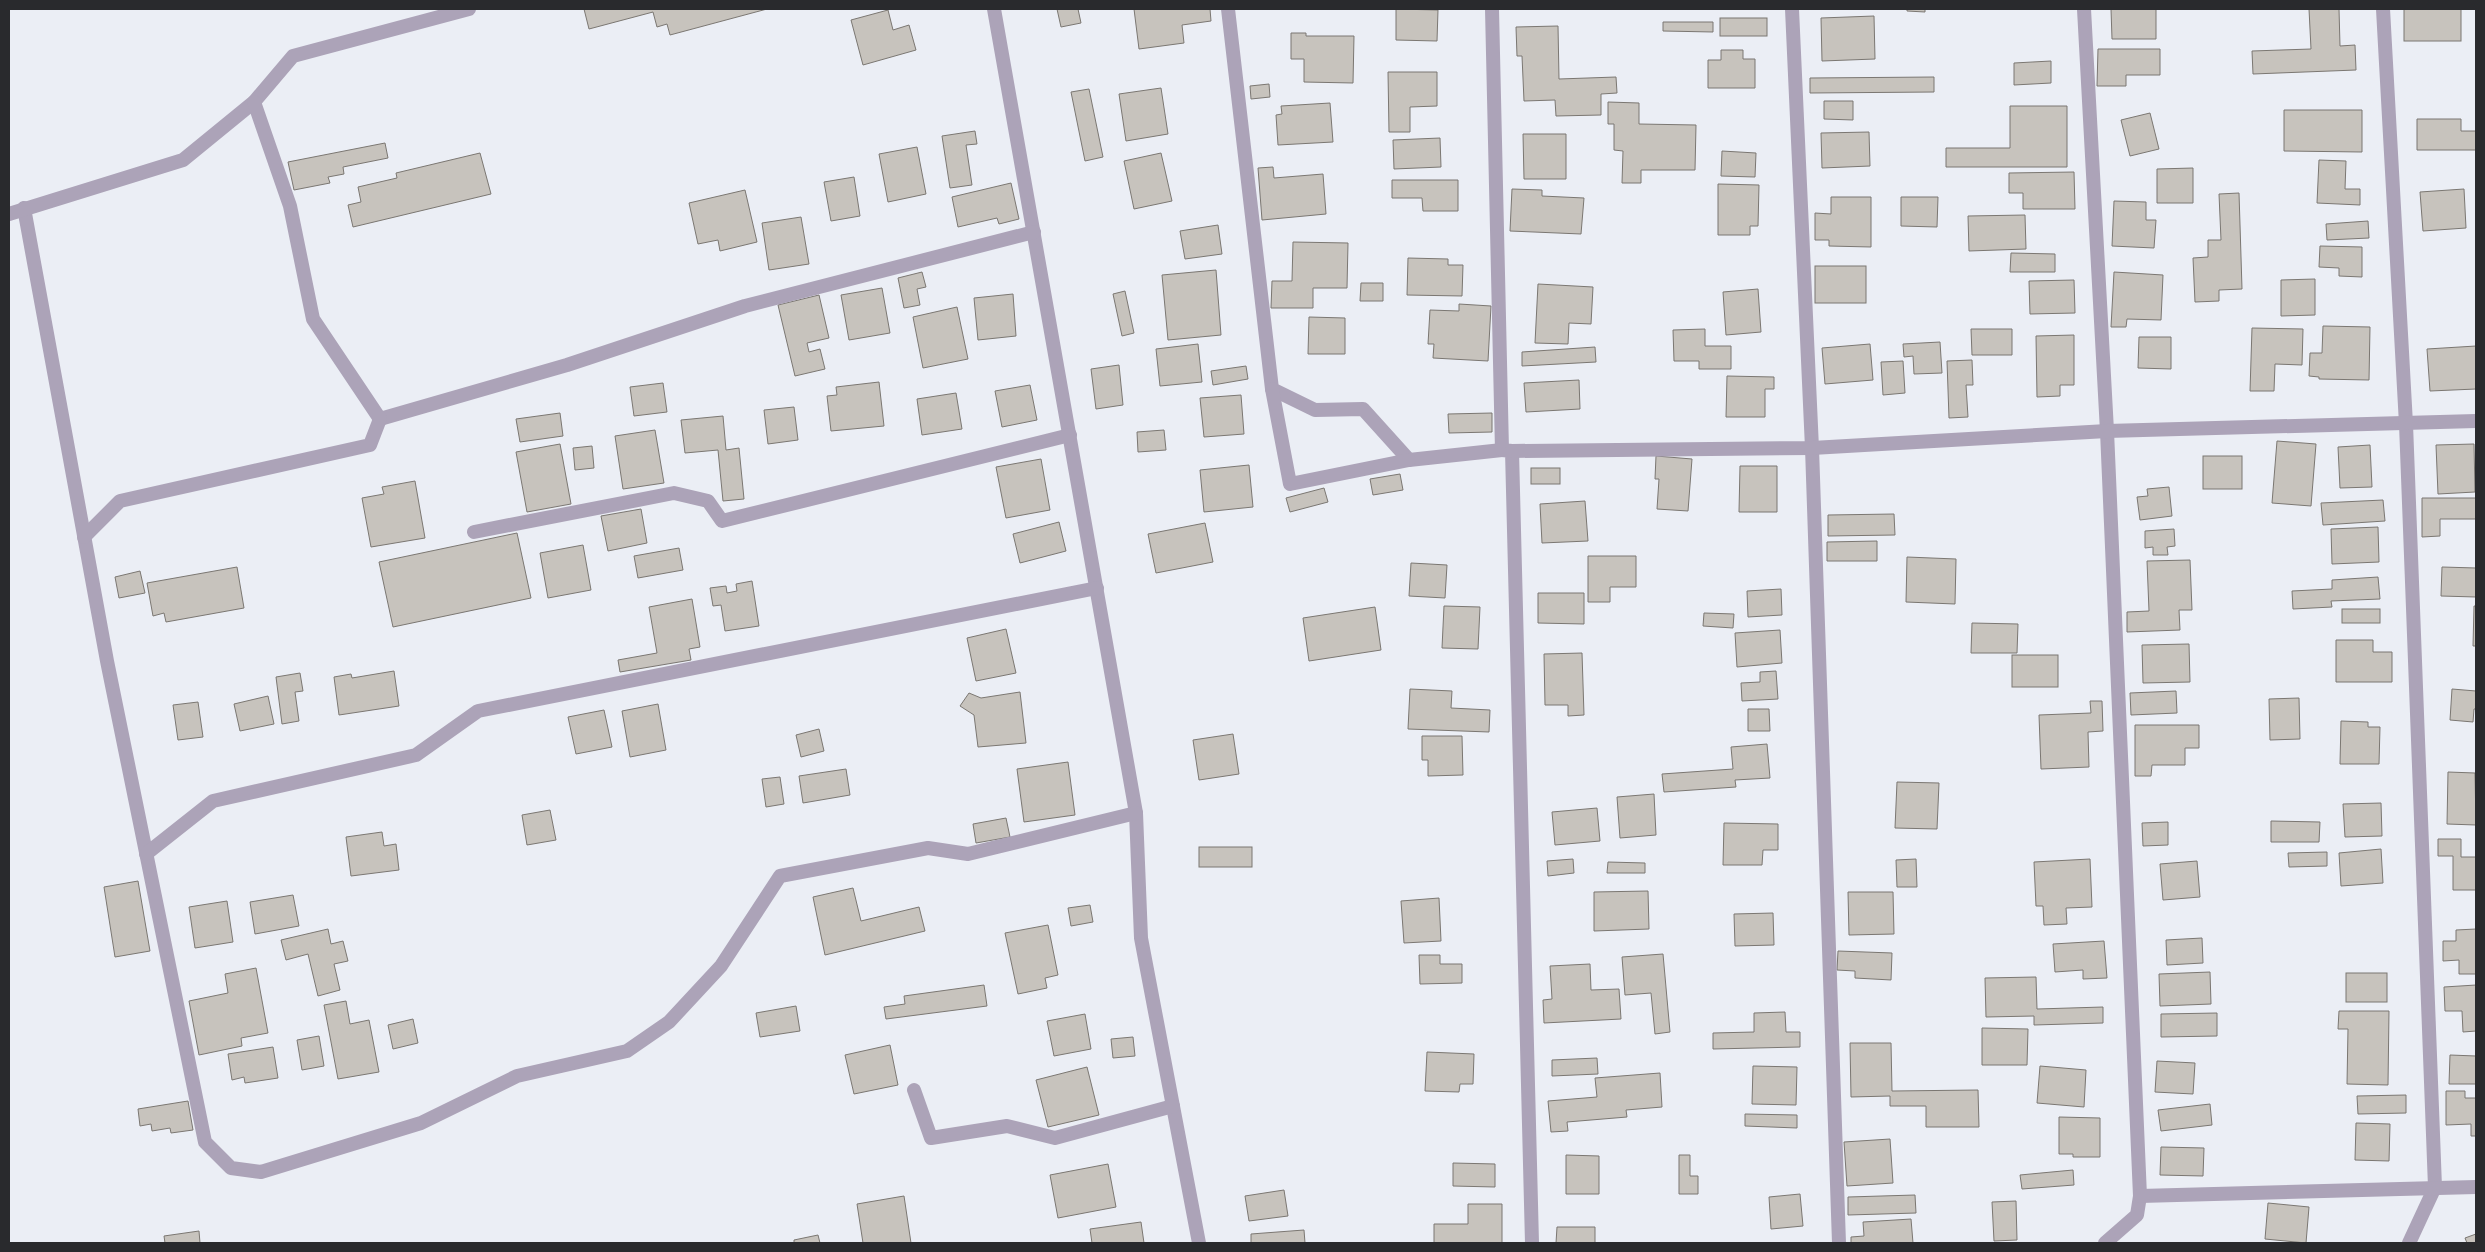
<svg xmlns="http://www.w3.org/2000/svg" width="2485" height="1252" font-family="'Playfair Display',serif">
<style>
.building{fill:#c7c3bd;stroke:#7b7772}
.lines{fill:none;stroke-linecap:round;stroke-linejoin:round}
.minor{stroke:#aca3b8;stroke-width:14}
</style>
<rect width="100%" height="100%" fill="#ebeef5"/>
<!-- building -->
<g class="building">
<path d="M584 9H767L670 35 667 24 657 27 653 12 589 29Z"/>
<path d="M1057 9H1078L1081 23 1061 27Z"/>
<path d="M1134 9H1210L1211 21 1182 25 1184 43 1139 49Z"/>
<path d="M1396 9 1438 10 1437 41 1396 40Z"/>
<path d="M1907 9H1925V12L1907 11Z"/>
<path d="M2111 9H2156V39H2112Z"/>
<path d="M2309 9H2339L2340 46 2355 45 2356 70 2253 74 2252 51 2311 49Z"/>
<rect x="2404" y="9" width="57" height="32"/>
<path d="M888 10 893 30 909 25 916 50 863 65 851 20Z"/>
<path d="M1874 16 1875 59 1822 61 1821 18Z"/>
<rect x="1720" y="18" width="47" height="18"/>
<path d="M1663 22H1713V32L1663 31Z"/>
<path d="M1558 26 1559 79 1616 77 1617 93 1601 94V115L1556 116 1555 100 1524 101 1522 56H1517L1516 27Z"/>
<path d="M1291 33H1306V36H1354L1353 83 1304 82V59H1291Z"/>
<path d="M2098 49H2160V75H2126V86H2097Z"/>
<path d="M1721 50H1743V59H1755V88H1708V60H1721Z"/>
<path d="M2051 61V83L2014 85V63Z"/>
<path d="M1388 72H1437V106L1410 107V132H1389Z"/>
<path d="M1934 77V92L1810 93V78Z"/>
<path d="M1269 84 1270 97 1251 99 1250 86Z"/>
<path d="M1161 88 1168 134 1126 141 1119 94Z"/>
<path d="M1089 89 1103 157 1085 161 1071 92Z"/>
<path d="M1824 101H1853V120L1824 119Z"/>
<path d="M1608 102 1639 103V124L1696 125 1695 170H1641V183H1622L1623 151 1614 150V124H1608Z"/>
<path d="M1330 103 1333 142 1278 145 1276 115 1282 114 1281 106Z"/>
<path d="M2010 106H2067V167H1946V148H2010Z"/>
<path d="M2284 110H2362V152L2284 151Z"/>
<path d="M2150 113 2159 149 2130 156 2121 120Z"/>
<path d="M2417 119H2461V131H2476V150H2417Z"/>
<path d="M975 131 977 144 966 145 972 185 950 188 942 136Z"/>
<path d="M1869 132 1870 166 1822 168 1821 133Z"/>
<path d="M1523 134H1566V179H1524Z"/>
<path d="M1440 138 1441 167 1394 169 1393 140Z"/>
<path d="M385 143 388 158 343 167 344 174 328 177 330 183 294 190 288 162Z"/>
<path d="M917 147 926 194 888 202 879 154Z"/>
<path d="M1722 151 1756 153 1755 177 1721 176Z"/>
<path d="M480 153 491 194 353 227 348 205 361 202 358 187 397 178 396 173Z"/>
<path d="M1161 153 1172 201 1134 209 1124 161Z"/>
<path d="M2319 160 2346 161 2345 189H2360V205L2317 203Z"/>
<path d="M1273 167 1274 178 1323 174 1326 214 1262 220 1258 168Z"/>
<path d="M2193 168V203H2157V169Z"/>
<path d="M2074 172 2075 209H2023V193H2009V173Z"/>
<path d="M854 177 860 216 831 221 824 182Z"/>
<path d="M1392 180H1458V211H1423L1422 198H1392Z"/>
<path d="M1011 183 1019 219 999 224 997 218 958 227 952 197Z"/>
<path d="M1718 184 1759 185 1758 226H1750V235H1718Z"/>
<path d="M1512 189 1542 190V196L1584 198 1581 234 1510 231Z"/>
<path d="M2464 189 2466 228 2423 231 2420 192Z"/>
<path d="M745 190 757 242 720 251 718 240 698 244 689 203Z"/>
<path d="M2239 193 2242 289 2219 290V301L2195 302 2193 258 2208 257V240H2221L2219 194Z"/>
<path d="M1831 197H1871V247L1829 246V240H1815V213L1831 214Z"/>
<path d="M1901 197H1938L1937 227 1901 226Z"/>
<path d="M2114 201 2146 202V220H2156L2154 248 2112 246Z"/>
<path d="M2025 215 2026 249 1969 251 1968 216Z"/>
<path d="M801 217 809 264 769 270 762 223Z"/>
<path d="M2368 221 2369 238 2327 240 2326 224Z"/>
<path d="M1218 225 1222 254 1185 259 1180 231Z"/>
<path d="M1293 242 1348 243 1347 288H1313V308H1271L1272 281H1292Z"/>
<path d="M2320 246 2362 247V277L2339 276V268L2319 267Z"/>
<path d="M2011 253 2055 254V272H2010Z"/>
<path d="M1408 258 1448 259V265H1463L1462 296 1407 295Z"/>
<rect x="1815" y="266" width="51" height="37"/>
<path d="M1216 270 1221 335 1168 340 1162 275Z"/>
<path d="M922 272 926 287 917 289 920 305 904 308 898 278Z"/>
<path d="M2114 272 2163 275 2161 320 2127 319 2126 327H2111Z"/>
<path d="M2315 279V315L2281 316V280Z"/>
<path d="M2074 280 2075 313 2030 314 2029 281Z"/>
<path d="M1361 283H1383V301H1360Z"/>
<path d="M1538 284 1593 287 1591 324 1569 323 1568 344 1535 343Z"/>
<path d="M882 288 890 333 849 340 841 295Z"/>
<path d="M1758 289 1761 332 1726 335 1723 292Z"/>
<path d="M1125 291 1134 333 1122 336 1113 294Z"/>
<path d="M1013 294 1016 336 978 340 974 298Z"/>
<path d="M819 295 829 338 807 343 809 352 820 349 825 369 795 376 778 305Z"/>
<path d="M1459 304 1491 306 1488 361 1433 358 1434 344H1428L1430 310 1459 311Z"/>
<path d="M957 307 968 359 923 368 913 317Z"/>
<path d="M1309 317 1345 318V354H1308Z"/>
<path d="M2323 326 2370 327 2369 380 2319 379V377L2309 376 2310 353H2322Z"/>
<path d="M2252 328 2303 329 2302 365 2275 364 2274 391H2250Z"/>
<path d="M1705 329V346H1731V369H1699V361H1674L1673 330Z"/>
<path d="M1971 329H2012V355H1972Z"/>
<path d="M2074 335V385H2060V396L2037 397 2036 336Z"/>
<path d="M2139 337H2171V369L2138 368Z"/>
<path d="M1940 342 1942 373 1914 374 1913 356 1904 357 1903 344Z"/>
<path d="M1198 344 1202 382 1160 386 1156 349Z"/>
<path d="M1870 344 1873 380 1825 384 1822 348Z"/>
<path d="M2476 346V389L2430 391 2427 349Z"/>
<path d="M1595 347 1596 362 1522 366V352Z"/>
<path d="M1972 360 1973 385H1966L1968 417 1949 418 1947 361Z"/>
<path d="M1903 361 1905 393 1883 395 1881 362Z"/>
<path d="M1119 365 1123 405 1096 409 1091 369Z"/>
<path d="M1246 366 1248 379 1213 385 1211 371Z"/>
<path d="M1727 376 1774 377V389H1765V417H1726Z"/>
<path d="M1579 380 1580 409 1526 412 1524 383Z"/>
<path d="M879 382 884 426 831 431 827 396 837 395 836 387Z"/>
<path d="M663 383 667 412 634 416 630 387Z"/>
<path d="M1030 385 1037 420 1002 427 995 391Z"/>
<path d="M956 393 962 429 922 435 917 399Z"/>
<path d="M1241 395 1244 434 1204 437 1200 398Z"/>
<path d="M794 407 798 440 768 444 764 410Z"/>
<path d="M560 413 563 436 520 442 516 419Z"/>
<path d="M1492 413V432L1449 433 1448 414Z"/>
<path d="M723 416 726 450 739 448 744 499 723 501 718 450 685 453 681 420Z"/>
<path d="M655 430 664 483 623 489 615 436Z"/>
<path d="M1164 430 1166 450 1138 452 1137 432Z"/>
<path d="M2277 441 2316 444 2311 506 2272 503Z"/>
<path d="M560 444 571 504 527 512 516 452Z"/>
<path d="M2474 444 2475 492 2438 494 2436 445Z"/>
<path d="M2370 445 2372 487 2340 488 2338 447Z"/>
<path d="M592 446 594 468 575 470 573 448Z"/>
<path d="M1656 456 1692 459 1688 511 1657 509 1659 479H1655Z"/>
<rect x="2203" y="456" width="39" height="33"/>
<path d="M1041 459 1050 510 1006 518 996 467Z"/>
<path d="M1249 465 1253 507 1204 512 1200 470Z"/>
<path d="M1740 466H1777V512H1739Z"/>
<rect x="1531" y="468" width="29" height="16"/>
<path d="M1400 474 1403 490 1373 495 1370 479Z"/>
<path d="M415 481 425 538 371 547 362 498 384 494 382 487Z"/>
<path d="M2169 487 2172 516 2140 520 2137 497 2148 496 2147 489Z"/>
<path d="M1324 488 1328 502 1290 512 1286 498Z"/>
<path d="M2422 498H2476V519H2440V536L2422 537Z"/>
<path d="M2383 500 2385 521 2323 525 2321 503Z"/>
<path d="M1585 501 1588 541 1542 543 1540 504Z"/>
<path d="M641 509 647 543 608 551 601 516Z"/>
<path d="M1894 514 1895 535 1828 536V515Z"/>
<path d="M1059 522 1066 551 1020 563 1013 534Z"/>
<path d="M1205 523 1213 562 1156 573 1148 534Z"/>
<path d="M2378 527 2379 562 2332 564 2331 529Z"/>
<path d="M2174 529 2175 546 2167 547 2168 555H2153V547L2145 548V531Z"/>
<path d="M517 533 531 598 393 627 379 562Z"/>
<path d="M1877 541V561H1827V542Z"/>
<path d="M583 545 591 590 548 598 540 553Z"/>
<path d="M679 548 683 570 638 578 634 556Z"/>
<path d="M1588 556H1636V587H1610V602H1588Z"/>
<path d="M1907 557 1956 559 1955 604 1906 602Z"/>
<path d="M2190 560 2192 610H2179L2180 630 2127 632V612L2149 611 2147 561Z"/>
<path d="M1411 563 1447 565 1445 598 1409 596Z"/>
<path d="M237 567 244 608 166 622 164 613 153 616 147 583Z"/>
<path d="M2442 567 2476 568V597L2441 596Z"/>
<path d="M140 571 145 593 119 598 115 577Z"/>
<path d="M2378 577 2380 599 2331 601 2332 607 2293 609 2292 591 2332 589V580Z"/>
<path d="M752 581 759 626 725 631 721 605 713 606 710 588 726 586 727 593 737 591 736 584Z"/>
<path d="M1781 589 1782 615 1748 617 1747 591Z"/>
<path d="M1538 593H1584V624L1538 623Z"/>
<path d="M692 599 700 647 689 649 691 660 620 672 618 660 657 653 649 607Z"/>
<path d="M1444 606 1480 607 1478 649 1442 648Z"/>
<path d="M2474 606H2476V646H2473Z"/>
<path d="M1375 607 1381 650 1309 661 1303 618Z"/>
<rect x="2342" y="609" width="38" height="14"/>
<path d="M1704 613 1734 614 1733 628 1703 626Z"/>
<path d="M1972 623 2018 624 2017 653H1971Z"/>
<path d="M1006 629 1016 673 976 681 967 638Z"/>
<path d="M1780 630 1782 663 1737 667 1735 633Z"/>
<path d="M2336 640H2373V652H2392V682H2336Z"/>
<path d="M2189 644 2190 682 2143 683 2142 645Z"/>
<path d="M1582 653 1584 715 1568 716V705H1545L1544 654Z"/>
<rect x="2012" y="655" width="46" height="32"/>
<path d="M394 671 399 706 339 715 334 677 351 674 352 678Z"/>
<path d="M1776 671 1778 699 1742 701 1741 683 1760 682V672Z"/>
<path d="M300 673 303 691 295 692 299 721 282 724 276 677Z"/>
<path d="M1410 689 1452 691 1451 708 1490 710 1489 732 1408 729Z"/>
<path d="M2452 689 2476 691V709H2474L2473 722 2450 720Z"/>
<path d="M2176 691 2177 713 2131 715 2130 693Z"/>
<path d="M1020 692 1026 743 978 747 974 715 960 706 969 693 981 698Z"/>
<path d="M268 696 274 724 240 731 234 704Z"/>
<path d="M2299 698 2300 739 2270 740 2269 699Z"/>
<path d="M2090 701H2102L2103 731 2088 732 2089 767 2041 769 2039 715 2091 713Z"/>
<path d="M198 702 203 737 178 740 173 705Z"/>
<path d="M658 704 666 750 630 757 622 711Z"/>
<path d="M1748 709H1769L1770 731H1748Z"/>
<path d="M604 710 612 747 576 754 568 717Z"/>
<path d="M2341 721 2368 722V727H2380L2379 764H2340Z"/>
<path d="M2135 725H2199V748H2185V765H2152L2151 776H2135Z"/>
<path d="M819 729 824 751 801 757 796 735Z"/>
<path d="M1233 734 1239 774 1199 780 1193 740Z"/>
<path d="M1422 736H1462L1463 775 1428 776V760H1422Z"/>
<path d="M1767 744 1770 778 1735 780 1736 787 1664 792 1662 774 1733 769 1731 747Z"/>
<path d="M1068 762 1075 815 1024 822 1017 769Z"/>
<path d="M846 769 850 795 803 803 799 776Z"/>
<path d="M2448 772 2475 773 2476 825 2447 824Z"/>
<path d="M780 777 784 804 766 807 762 779Z"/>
<path d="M1897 782 1939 783 1937 829 1895 828Z"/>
<path d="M1654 794 1656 835 1620 838 1617 797Z"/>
<path d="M2381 803 2382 836 2345 837 2343 804Z"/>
<path d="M1597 808 1600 841 1555 845 1552 812Z"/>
<path d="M550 810 556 840 527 845 522 815Z"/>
<path d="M1006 818 1010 837 976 843 973 824Z"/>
<path d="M2271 821 2320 822 2319 842H2271Z"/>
<path d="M2168 822V845L2143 846 2142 823Z"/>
<path d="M1724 823 1778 824V850H1763L1762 865H1723Z"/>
<path d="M382 832 384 846 396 844 399 870 351 876 346 837Z"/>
<path d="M2438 839H2461V857H2476V890H2453V856H2438Z"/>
<rect x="1199" y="847" width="53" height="20"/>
<path d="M2381 849 2383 883 2341 886 2339 853Z"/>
<path d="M2327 852V866L2289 867 2288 853Z"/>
<path d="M1573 859 1574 873 1548 876 1547 861Z"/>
<path d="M1916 859 1917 887H1897L1896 860Z"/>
<path d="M2090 859 2092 907 2066 908 2067 924 2044 925 2043 906H2036L2034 862Z"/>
<path d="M2197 861 2200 897 2163 900 2160 864Z"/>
<path d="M1608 862 1645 863V873H1607Z"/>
<path d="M138 881 150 951 115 957 104 887Z"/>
<path d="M853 888 861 921 919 907 925 931 825 955 813 897Z"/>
<path d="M1648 891 1649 929 1594 931V892Z"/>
<path d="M1848 892H1893L1894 934 1849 935Z"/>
<path d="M293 895 299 926 255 934 250 902Z"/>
<path d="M1439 898 1441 941 1404 943 1401 901Z"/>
<path d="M227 901 233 942 195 948 189 907Z"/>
<path d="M1090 905 1093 922 1071 926 1068 908Z"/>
<path d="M1773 913 1774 945 1735 946 1734 914Z"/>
<path d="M1048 925 1058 975 1045 978 1047 988 1018 994 1005 933Z"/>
<path d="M328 929 331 944 343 941 348 961 334 964 340 990 318 996 308 954 286 960 281 940Z"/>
<path d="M2476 929V974H2459V960L2443 961V941H2456V930Z"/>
<path d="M2202 938 2203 963 2167 965 2166 940Z"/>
<path d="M2104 941 2107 978 2083 979V970L2055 972 2053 944Z"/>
<path d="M1838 951 1892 953 1891 980 1855 978V971L1837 970Z"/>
<path d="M1663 954 1670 1032 1655 1034 1651 993 1625 995 1622 957Z"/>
<path d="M1419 955H1440V964H1462V983L1420 984Z"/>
<path d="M1590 964 1591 990 1619 989 1621 1019 1544 1023 1543 1000 1552 999 1550 966Z"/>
<path d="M256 968 268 1033 241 1038 242 1046 199 1055 189 1001 228 993 225 974Z"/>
<path d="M2210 972 2211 1004 2160 1006 2159 974Z"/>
<rect x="2346" y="973" width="41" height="29"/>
<path d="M2036 977 2037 1009 2103 1007V1023L2034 1025V1016L1986 1017 1985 978Z"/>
<path d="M984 985 987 1006 886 1019 884 1007 905 1004 904 996Z"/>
<path d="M2476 985V1031L2463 1032 2462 1011H2445L2444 987Z"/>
<path d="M346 1001 350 1024 369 1020 379 1072 338 1079 324 1005Z"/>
<path d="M796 1006 800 1031 760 1037 756 1013Z"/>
<path d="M2339 1011H2389L2388 1085 2347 1084 2348 1029H2338Z"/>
<path d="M1785 1012 1786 1032H1800V1047L1713 1049V1033L1754 1032V1013Z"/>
<path d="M2217 1013V1036L2161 1037V1014Z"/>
<path d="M1085 1014 1091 1049 1054 1056 1047 1021Z"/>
<path d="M413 1019 418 1043 393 1049 388 1025Z"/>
<path d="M1982 1028 2028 1029 2027 1065H1982Z"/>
<path d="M319 1036 324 1066 302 1070 297 1040Z"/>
<path d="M1133 1037 1135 1056 1113 1058 1111 1039Z"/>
<path d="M1850 1043H1891L1892 1091 1978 1090 1979 1127H1926V1106H1890V1096L1851 1097Z"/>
<path d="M890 1045 898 1085 854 1094 845 1055Z"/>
<path d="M273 1047 278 1078 245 1083 244 1077 232 1080 228 1054Z"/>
<path d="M1427 1052 1474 1054 1473 1084H1460L1459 1092 1425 1091Z"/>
<path d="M2450 1055 2476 1056V1084H2449Z"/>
<path d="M1597 1058 1598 1074 1552 1076V1060Z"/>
<path d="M2157 1061 2195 1063 2193 1094 2155 1092Z"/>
<path d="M1753 1066 1797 1067 1796 1105 1752 1104Z"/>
<path d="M2040 1066 2086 1070 2084 1107 2037 1103Z"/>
<path d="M1087 1067 1099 1115 1048 1127 1036 1080Z"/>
<path d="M1660 1073 1662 1107 1626 1110 1627 1117 1567 1122 1568 1131 1551 1132 1548 1101 1597 1097 1595 1078Z"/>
<path d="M2446 1091H2465V1098H2476V1136H2471V1124L2446 1125Z"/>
<path d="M2406 1095V1113L2358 1114 2357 1096Z"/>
<path d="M188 1101 193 1130 171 1133 170 1128 152 1131 151 1124 140 1126 138 1109Z"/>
<path d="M2210 1104 2212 1125 2161 1131 2158 1110Z"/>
<path d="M1745 1114 1797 1115V1128L1745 1126Z"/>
<path d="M2059 1117 2100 1118V1157H2073V1154H2059Z"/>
<path d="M2356 1123 2390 1124 2389 1161 2355 1160Z"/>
<path d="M1890 1139 1893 1183 1847 1186 1844 1142Z"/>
<path d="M2161 1147 2204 1148 2203 1176 2160 1175Z"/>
<path d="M1566 1155 1599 1156V1194H1566Z"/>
<path d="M1679 1155H1690V1176H1698V1194H1679Z"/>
<path d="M1453 1163 1495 1164V1187L1453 1186Z"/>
<path d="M1108 1164 1116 1207 1058 1218 1050 1175Z"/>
<path d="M2073 1170 2074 1185 2022 1189 2020 1175Z"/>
<path d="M1284 1190 1288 1216 1249 1221 1245 1196Z"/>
<path d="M1800 1194 1803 1226 1771 1229 1769 1197Z"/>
<path d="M1915 1195 1916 1213 1848 1215V1197Z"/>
<path d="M904 1196 911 1243H863L857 1204Z"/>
<path d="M2016 1201 2017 1240 1994 1241 1992 1202Z"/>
<path d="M2268 1203 2309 1207 2306 1243 2265 1239Z"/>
<path d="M1468 1204H1502V1243H1434V1224H1468Z"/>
<path d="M1911 1219 1913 1243H1851V1237L1864 1236 1863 1222Z"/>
<path d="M1141 1222 1144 1243H1092L1090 1229Z"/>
<path d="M1557 1227H1595V1243H1556Z"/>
<path d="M1304 1230 1305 1243H1251V1234Z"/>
<path d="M199 1231 200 1243H165L164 1236Z"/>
<path d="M2476 1234V1243H2467L2465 1238Z"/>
<path d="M818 1235 820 1243H794V1240Z"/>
</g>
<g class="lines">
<!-- minor -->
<g class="minor">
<path d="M994 9 1136 813 1141 938 1199 1243"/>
<path d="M1228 9 1272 389 1315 410 1363 409 1409 460 1502 450"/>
<path d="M1492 9 1502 450 1512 451 1532 1243"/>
<path d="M1792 9 1812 448 1839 1243"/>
<path d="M2084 9 2107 431 2140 1196 2137 1215 2105 1243"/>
<path d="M2383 9 2406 424 2435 1187 2409 1243"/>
<path d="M24 208 107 661 205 1142 231 1168 261 1172 421 1123 517 1076 627 1051 669 1022 721 966 780 876 928 848 968 854 1136 813"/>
<path d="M9 214 183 160 254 102 293 56 469 9"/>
<path d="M1272 389 1290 484 1409 460"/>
<path d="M380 419 567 365 745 306 1034 232"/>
<path d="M1512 451 1812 448 2107 431 2476 421"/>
<path d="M474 532 674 493 708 501 722 521 1070 435"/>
<path d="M84 537 120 501 370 445 380 419 313 319 290 206 254 102"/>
<path d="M146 854 213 801 416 755 478 711 1097 588"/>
<path d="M914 1090 931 1138 1007 1126 1055 1138 1173 1106"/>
<path d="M2140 1196 2476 1187"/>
</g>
</g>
<!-- border -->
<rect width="2485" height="1252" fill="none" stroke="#292a2d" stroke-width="20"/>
</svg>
